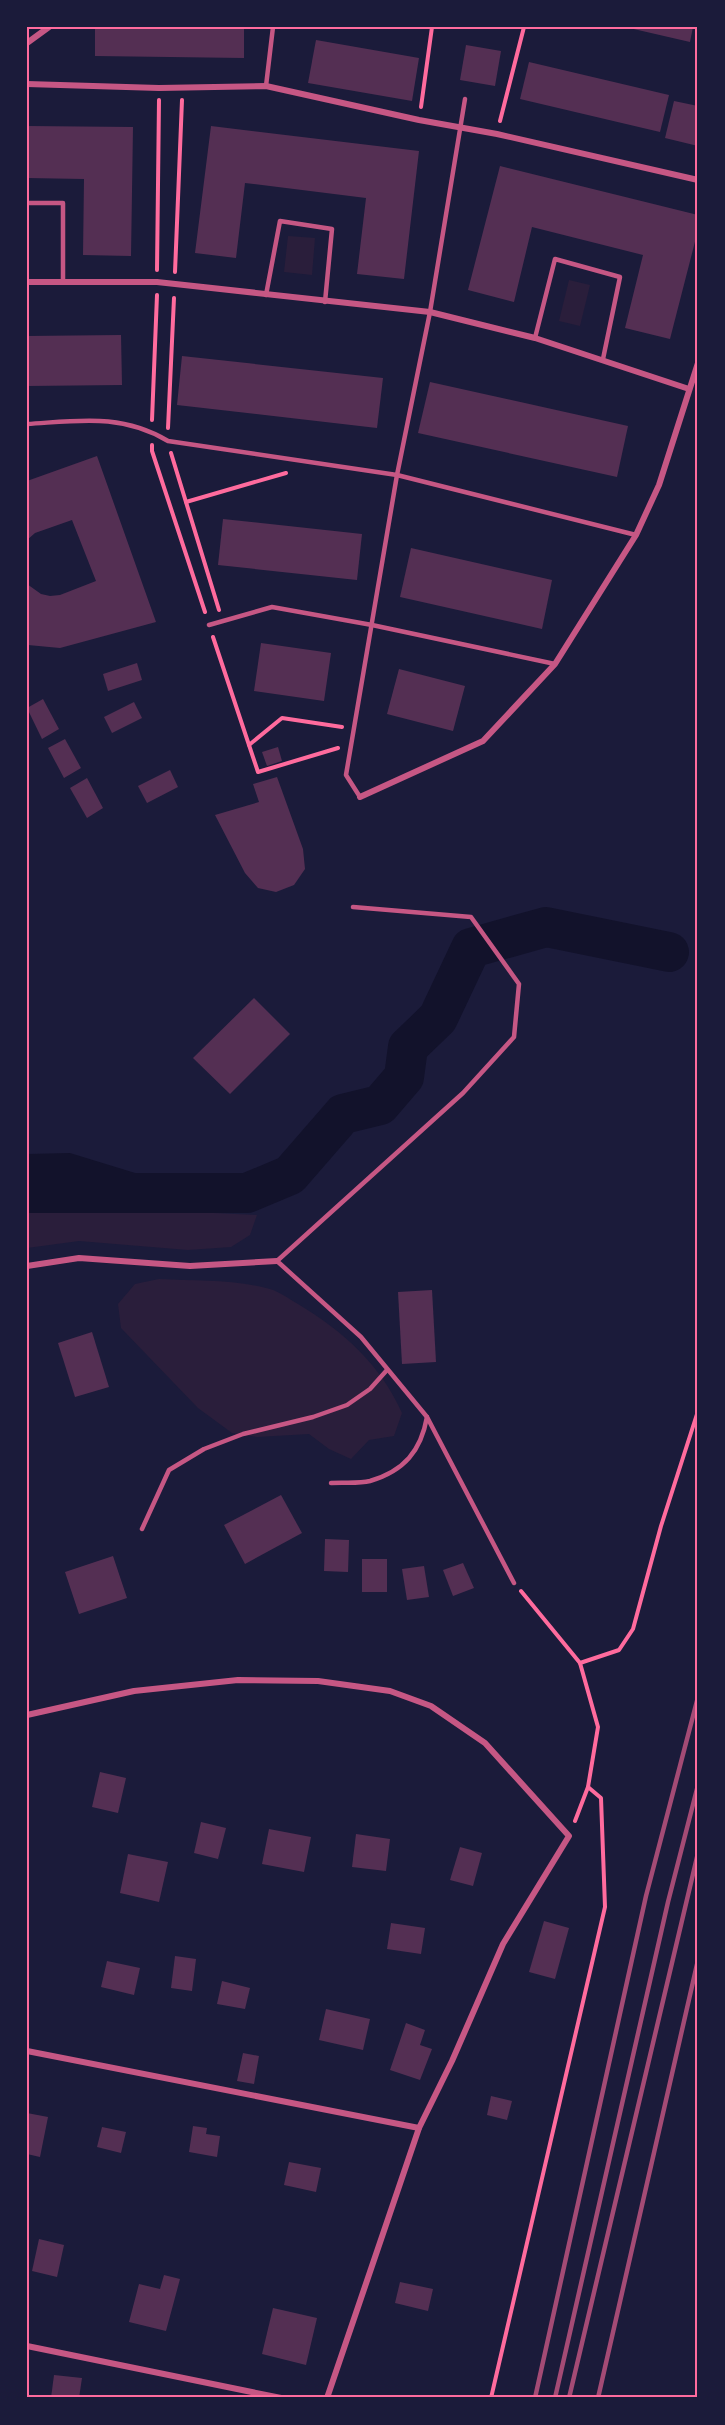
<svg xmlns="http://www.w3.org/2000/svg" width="725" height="2425" font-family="'DM Sans',sans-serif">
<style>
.green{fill:#2a1e3b}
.water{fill:#12122b}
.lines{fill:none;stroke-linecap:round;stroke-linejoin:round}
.river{stroke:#12122b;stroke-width:40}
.building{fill:#542f53}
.path{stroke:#ff6b9d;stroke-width:4}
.service{stroke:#c65784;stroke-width:4.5}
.minor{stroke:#c65784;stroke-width:6}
.rail{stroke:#a44b75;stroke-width:4.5}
.neatline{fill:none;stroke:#ff6b9d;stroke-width:2}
</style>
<rect width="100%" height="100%" fill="#1b1b3a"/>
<!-- green -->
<g class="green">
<path d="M288 236 315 238 312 275 284 272Z"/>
<path d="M569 280 590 285 580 326 559 321Z"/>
<path d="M27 1204 257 1215 250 1235 231 1247 188 1250 79 1241 27 1248Z"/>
<path d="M159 1279C196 1281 234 1279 270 1289 280 1292 289 1299 298 1304 343 1331 381 1365 402 1413L394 1436 369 1440 351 1459 329 1449 309 1434 257 1437 232 1433 198 1408 121 1328 118 1304 135 1284Z"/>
</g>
<!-- water -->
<path class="water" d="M70 1153 145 1176 154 1180 170 1193 168 1198 80 1202 27 1198V1154Z"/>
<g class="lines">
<!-- river -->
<path class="river" d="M27 1193H247L290 1175 343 1114 380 1105 404 1077 408 1047 438 1018 471 948 546 927 669 952"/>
</g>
<!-- building -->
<g class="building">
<path d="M95 27H244V58L95 56Z"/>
<path d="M625 27H693L690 42Z"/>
<path d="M316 40 419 58 412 101 308 83Z"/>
<path d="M466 45 501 51 495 86 460 80Z"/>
<path d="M529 62 669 95 660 132 520 99Z"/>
<path d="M674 101 698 106V146L665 138Z"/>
<path d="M27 126 133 127 131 256 83 255 84 179 27 178Z"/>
<path d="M211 126 419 151 404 279 357 274 366 198 245 183 236 258 195 253Z"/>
<path d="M500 166 698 215V230L670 339 625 328 643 255 532 227 514 302 468 290Z"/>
<path d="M121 335 122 385 27 386V336Z"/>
<path d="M182 356 383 378 377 428 177 405Z"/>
<path d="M430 382 628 426 617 477 418 433Z"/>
<path d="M97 456 156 622 60 648 28 645 27 584 41 594 50 596 60 595 96 581 72 520 35 533 27 540V481Z"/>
<path d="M223 519 362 534 357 580 218 565Z"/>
<path d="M411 548 552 580 542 629 400 597Z"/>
<path d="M261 643 331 653 324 701 254 691Z"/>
<path d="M137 663 142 680 108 691 103 674Z"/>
<path d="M399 669 465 686 453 731 387 714Z"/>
<path d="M43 699 59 729 42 739 27 708Z"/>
<path d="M134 702 142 718 112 733 104 717Z"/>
<path d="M65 739 81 768 64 778 48 748Z"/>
<path d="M278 747 282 761 267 766 262 752Z"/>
<path d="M170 770 178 787 147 803 138 786Z"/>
<path d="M277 777 303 849 305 869 294 885 276 892 258 888 245 873 215 815 259 802 253 784Z"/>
<path d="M87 778 103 808 87 818 70 788Z"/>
<path d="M254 998 290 1034 230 1094 193 1058Z"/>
<path d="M432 1290 436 1362 402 1364 398 1292Z"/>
<path d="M92 1332 109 1387 75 1397 58 1343Z"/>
<path d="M281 1495 302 1533 245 1564 224 1525Z"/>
<path d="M325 1539 349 1540 348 1572 324 1571Z"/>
<path d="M113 1556 127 1598 79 1614 65 1572Z"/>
<rect x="362" y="1559" width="25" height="33"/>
<path d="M463 1563 474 1588 453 1596 443 1570Z"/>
<path d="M424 1566 429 1597 407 1600 402 1569Z"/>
<path d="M100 1772 126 1778 118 1813 92 1807Z"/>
<path d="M201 1822 226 1828 218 1859 194 1853Z"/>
<path d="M269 1829 311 1837 304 1872 262 1864Z"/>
<path d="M356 1834 390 1839 386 1871 352 1867Z"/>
<path d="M460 1847 482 1853 473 1886 450 1880Z"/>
<path d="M128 1854 168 1862 159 1902 120 1893Z"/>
<path d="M544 1921 569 1928 555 1979 529 1972Z"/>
<path d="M391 1923 425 1928 421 1954 387 1949Z"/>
<path d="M175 1956 196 1959 192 1991 171 1988Z"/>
<path d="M107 1961 140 1968 134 1995 101 1987Z"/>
<path d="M222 1981 250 1988 245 2009 217 2004Z"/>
<path d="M326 2009 370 2019 363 2050 319 2040Z"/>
<path d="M406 2023 425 2030 420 2045 432 2049 420 2080 390 2070Z"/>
<path d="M243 2053 259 2056 254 2084 237 2081Z"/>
<path d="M491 2096 512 2101 507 2120 487 2115Z"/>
<path d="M27 2113 48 2117 40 2157 27 2154Z"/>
<path d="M193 2126 207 2128 206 2134 220 2136 217 2157 189 2152Z"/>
<path d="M102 2127 126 2132 121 2153 97 2147Z"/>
<path d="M289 2162 321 2168 316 2192 284 2185Z"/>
<path d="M39 2239 64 2245 57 2277 32 2271Z"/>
<path d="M164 2275 180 2279 166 2331 129 2322 139 2284 160 2289Z"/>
<path d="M400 2282 433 2289 428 2311 395 2303Z"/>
<path d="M273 2308 317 2318 306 2365 262 2354Z"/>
<path d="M54 2375 82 2378 79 2398H51Z"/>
</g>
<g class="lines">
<!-- path -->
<g class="path">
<path d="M421 107 432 27"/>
<path d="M500 121 524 27"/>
<path d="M157 270 159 100"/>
<path d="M175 272 182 100"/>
<path d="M152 420 157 295"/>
<path d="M168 428 174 298"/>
<path d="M152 445V451L205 612"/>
<path d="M171 453 219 610"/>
<path d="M186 502 286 473"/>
<path d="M213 637 258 772 338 748"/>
<path d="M249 745 282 718 342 727"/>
<path d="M521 1591 580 1663 598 1727 588 1787 575 1821"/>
<path d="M580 1663 619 1650 633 1629 661 1526 698 1411"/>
<path d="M491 2398 605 1907 601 1798 588 1787"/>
</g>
<!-- service -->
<g class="service">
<path d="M266 86 273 27"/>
<path d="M27 203H63V282"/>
<path d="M266 295 280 221 332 229 325 302"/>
<path d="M535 338 555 259 620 277 603 359"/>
<path d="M27 424C78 421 121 413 168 441L397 475 636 535"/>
<path d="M209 625 272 607 372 625 555 664"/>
<path d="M360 797 346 775 397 475 430 312 465 99"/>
<path d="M353 907 471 917 519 984 514 1037 463 1093 277 1261 361 1337 427 1417 514 1583"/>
<path d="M331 1483C343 1482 358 1484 370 1481 404 1471 421 1451 427 1417"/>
<path d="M142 1529 169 1470 204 1449 243 1434 313 1417 347 1405 370 1389 387 1370"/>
</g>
<!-- minor -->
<g class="minor">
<path d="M27 43 49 27"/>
<path d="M27 84 159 88 266 86 419 120 497 134 698 180"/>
<path d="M27 282H157L430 312 535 338 689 389"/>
<path d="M360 797 483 741 555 664 636 535 659 485 698 363"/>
<path d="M27 1266 79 1258 190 1266 277 1261"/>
<path d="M27 1715 134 1691 238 1680 318 1681 390 1691 431 1706 485 1743 569 1836 503 1944 452 2061 419 2128 327 2398"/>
<path d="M27 2051 419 2128"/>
<path d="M27 2346 281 2398"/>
</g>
<!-- rail -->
<g class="rail">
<path d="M535 2398 646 1896 698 1697"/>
<path d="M555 2398 668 1902 698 1785"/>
<path d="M569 2398 698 1853"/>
<path d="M598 2398 698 1960"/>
</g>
</g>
<!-- border -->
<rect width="725" height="2425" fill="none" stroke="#1b1b3a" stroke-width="57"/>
<rect x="28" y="28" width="668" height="2368" class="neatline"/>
</svg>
